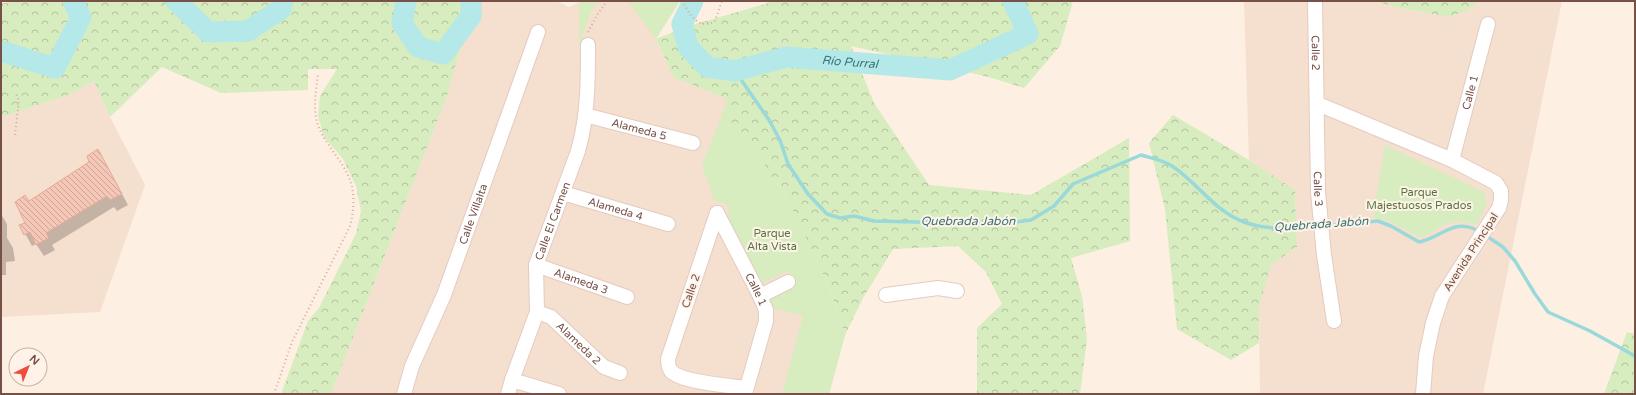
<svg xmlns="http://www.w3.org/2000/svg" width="1636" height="395" font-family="'Varela Round',sans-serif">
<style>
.residential{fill:#f5dfcf}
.forest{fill:url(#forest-crowns)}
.green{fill:#d7ecbf}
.shadow{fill:#0003}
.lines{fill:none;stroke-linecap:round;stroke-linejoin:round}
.stream{stroke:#9ad9da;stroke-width:3.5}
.river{stroke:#b5e8e8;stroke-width:21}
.building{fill:url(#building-back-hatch);stroke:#e8aa97}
.minor-casing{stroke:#e4cbc0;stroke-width:16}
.path{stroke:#d9aa9b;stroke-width:2;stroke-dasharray:1 3;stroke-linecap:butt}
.minor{stroke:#fff;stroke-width:14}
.labels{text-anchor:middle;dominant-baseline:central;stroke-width:4;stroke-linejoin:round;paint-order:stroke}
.street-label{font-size:11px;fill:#765147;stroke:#fff3e9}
.park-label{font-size:11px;fill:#55773c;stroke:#fff3e9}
.water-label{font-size:12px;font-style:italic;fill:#377476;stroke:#fff3e9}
</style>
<defs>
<pattern id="forest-crowns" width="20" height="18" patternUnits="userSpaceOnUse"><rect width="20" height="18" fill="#d7ecbf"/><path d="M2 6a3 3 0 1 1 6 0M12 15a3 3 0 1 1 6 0" fill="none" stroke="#b3c29d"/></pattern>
<pattern id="building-back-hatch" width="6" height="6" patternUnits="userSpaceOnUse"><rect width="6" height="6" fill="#f4c7b7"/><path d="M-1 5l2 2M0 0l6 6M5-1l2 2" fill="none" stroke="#caa497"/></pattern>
</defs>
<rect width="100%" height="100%" fill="#fdefe1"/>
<!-- residential -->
<g class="residential">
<path d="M474 1H556L569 7 582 1H674L656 39 674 78 728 99 845 335 829 394H331L447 96Z"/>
<path d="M1244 1H1374L1400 8 1449 17 1466 11 1481 1H1562L1483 394H1260L1259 307 1271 265 1297 247 1295 190 1249 160Z"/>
<path d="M94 81 110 117 145 185 100 312 1 317V117L69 95Z"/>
</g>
<!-- forest -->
<g class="forest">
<path d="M14 1H474L447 96 331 394H281L308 321 319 308 356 234 361 211 356 186 343 159 324 137 318 116 320 96 337 69H308V90L221 93 162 67 110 117 94 81 69 95 1 117V4Z"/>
<path d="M768 1H1073L1060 46 1024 88 989 77 851 46 874 103 929 185 1031 195 1129 138 1130 241 1071 258 1082 296 1087 339 1080 394H977V328L1002 304 986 272 958 246 893 249 863 298 845 335 828 285 788 201 755 151 733 134 728 99 674 78 656 39 689 26 768 3Z"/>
<path d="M1374 1H1481L1466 11 1449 17 1400 8Z"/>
<path d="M1173 115 1249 160 1295 190 1297 247 1271 265 1259 307V343L1231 360 1177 329 1165 209 1149 143Z"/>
<path d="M1627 332 1635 334V394H1604Z"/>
</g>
<!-- green -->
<g class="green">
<path d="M582 1H600L591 10 579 47V3Z"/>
<path d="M628 1H680L656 39Z"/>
<path d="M728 99 733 134 755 151 788 201 828 285 845 335 829 394H782L803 316 769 307 767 299 795 287 787 271 759 285 728 220 729 210 726 204 714 200 702 165Z"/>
<path d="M1385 145 1484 192 1487 204 1476 225C1456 218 1441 224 1425 237L1415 235 1391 222 1373 217Z"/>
</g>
<!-- shadow -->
<g class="shadow">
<path d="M105 162 128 205 117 211 114 207 52 245 55 250 44 256 36 244 32 246 21 226 27 224 28 202Z"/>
<path d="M1 214 7 224V238L13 248 15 261 6 262V275H1Z"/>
</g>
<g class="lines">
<!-- stream -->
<g class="stream">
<path d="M735 71 769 120 780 140 788 164 808 194 827 214 840 218 854 216 874 221 1001 224 1031 220 1054 206 1073 184 1141 155C1151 158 1163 160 1172 166 1198 183 1214 211 1244 222 1268 231 1294 228 1319 227"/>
<path d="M1325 226 1378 221 1391 226 1419 242C1441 238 1455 216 1480 232"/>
<path d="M1485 235 1503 247 1515 261 1535 294 1548 312 1590 331 1635 356"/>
</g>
<!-- river -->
<g class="river">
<path d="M176 1 208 32 248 31 281 9 283 1"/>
<path d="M406 1 402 23 418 47 443 54 471 16V1"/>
<path id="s1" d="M693 1 682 24 688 47 707 67 735 71 786 57 950 70 1028 34 1013 1"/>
<path d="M1 51 55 68 81 17 73 1"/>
</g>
</g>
<!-- building -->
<path class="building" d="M98 149 122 194 110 200 107 196 46 233 49 238 36 245 30 232 24 235 19 225 25 223 15 202 25 195 29 201 89 162 87 156Z"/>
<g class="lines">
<defs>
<g id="minor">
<path id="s2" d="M1315 1 1318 192 1324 255 1334 321"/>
<path d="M1318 104 1452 160 1496 183 1501 191V200L1499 208 1442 296 1433 323 1426 356 1423 394"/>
<path id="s3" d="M585 115 693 143"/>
<path id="s4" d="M1452 160 1488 24"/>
<path id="s5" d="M563 193 668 224"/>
<path d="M717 213 668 359C668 363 668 367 671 371 680 382 731 386 746 388"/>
<path id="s6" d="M717 213 760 296 766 310V321L745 394"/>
<path id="s7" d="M536 265 627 297"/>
<path d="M886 295 938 288 957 291"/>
<path d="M760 296 788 282"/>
<path id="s8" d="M537 312 551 317 604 367 620 373"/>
<path d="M512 380 559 394"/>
<path id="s9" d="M404 394 412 366 444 295 538 32"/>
<path id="s10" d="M508 394 512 380 537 312 536 265 578 151C588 116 588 81 588 45"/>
</g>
</defs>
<!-- minor casing -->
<use href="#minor" class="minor-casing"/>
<!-- path -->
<g class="path">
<path d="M682 1C690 14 698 31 715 21L722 1"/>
<path d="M588 32 597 15 607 1"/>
<path d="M15 135 19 101 16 93"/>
<path d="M274 394 292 342 350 226C357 198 354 180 337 157 331 148 323 138 319 128 312 110 316 92 318 74"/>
</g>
<!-- minor -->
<use href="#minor" class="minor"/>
</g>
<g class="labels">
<!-- street labels -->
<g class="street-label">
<text stroke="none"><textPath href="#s2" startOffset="52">Calle 2</textPath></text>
<text stroke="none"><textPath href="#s4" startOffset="70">Calle 1</textPath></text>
<text stroke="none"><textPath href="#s3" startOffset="56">Alameda 5</textPath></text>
<text stroke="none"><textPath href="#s2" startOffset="188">Calle 3</textPath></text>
<text stroke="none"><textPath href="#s5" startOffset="55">Alameda 4</textPath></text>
<text stroke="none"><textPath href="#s9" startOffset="193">Calle Villalta</textPath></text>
<text stroke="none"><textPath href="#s10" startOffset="181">Calle El Carmen</textPath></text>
<text transform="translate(1471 252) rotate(-57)">Avenida Principal</text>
<text stroke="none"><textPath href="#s7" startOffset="48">Alameda 3</textPath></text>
<text stroke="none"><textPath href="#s6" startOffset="86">Calle 1</textPath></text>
<text transform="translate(691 291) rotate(-71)">Calle 2</text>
<text stroke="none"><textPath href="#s8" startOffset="53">Alameda 2</textPath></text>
</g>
<!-- park labels -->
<g class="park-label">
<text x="1419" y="192">Parque<tspan x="1419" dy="13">Majestuosos Prados</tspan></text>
<text x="772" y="233">Parque<tspan x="772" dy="13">Alta Vista</tspan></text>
</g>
<!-- water labels -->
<g class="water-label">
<text stroke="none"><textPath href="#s1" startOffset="222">Río Purral</textPath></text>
<text x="968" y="221">Quebrada Jabón</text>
<text transform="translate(1321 224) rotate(-4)">Quebrada Jabón</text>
</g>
</g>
<!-- border -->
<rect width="1636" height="395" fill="none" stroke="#765147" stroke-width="4"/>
<!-- north arrow -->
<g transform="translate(28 367) rotate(43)"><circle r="19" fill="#fff3e9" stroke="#c8b2a8"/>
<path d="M0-3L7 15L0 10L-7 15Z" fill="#ef4e3f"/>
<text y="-6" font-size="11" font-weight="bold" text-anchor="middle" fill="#765147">N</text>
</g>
</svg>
